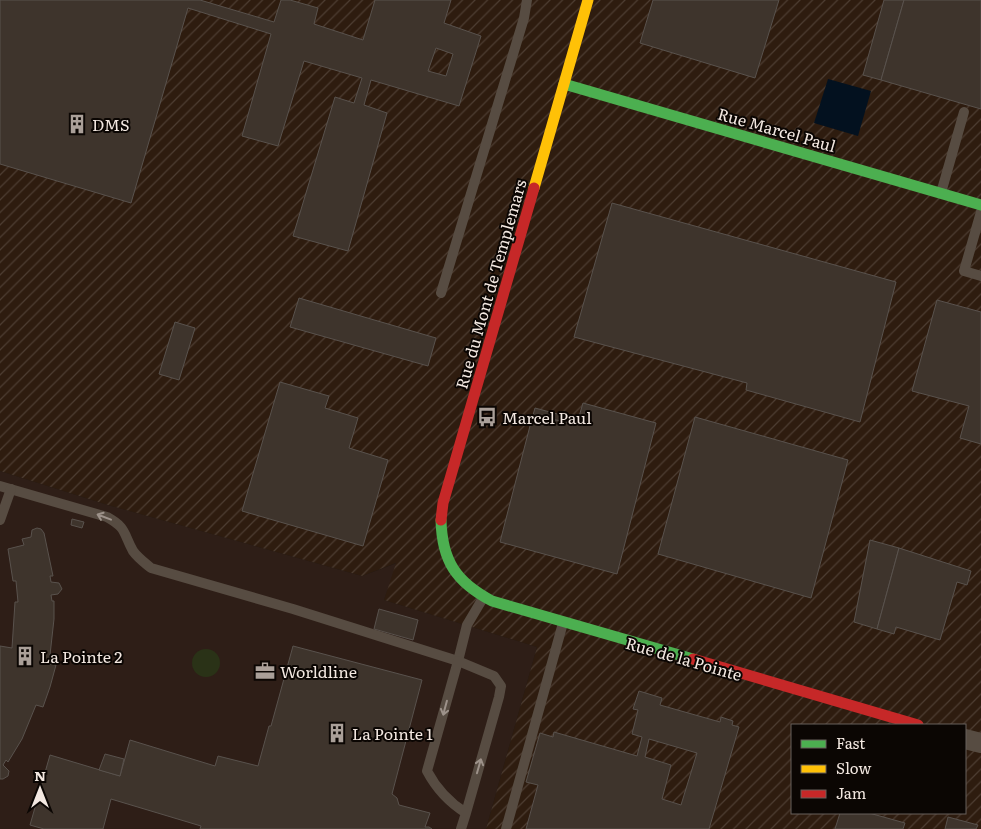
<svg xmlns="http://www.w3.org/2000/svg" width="981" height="829" font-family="Literata,serif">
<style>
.commercial{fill:#2e1e17}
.industrial{fill:url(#industrial-furrows);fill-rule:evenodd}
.grass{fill:#2a3217}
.water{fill:#03111f}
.building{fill:#3e342c;stroke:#59524d;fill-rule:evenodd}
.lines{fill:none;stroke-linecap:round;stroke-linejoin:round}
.lane{stroke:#574c42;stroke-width:10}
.street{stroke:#574c42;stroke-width:20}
.fast{stroke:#4caf50;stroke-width:11}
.slow{stroke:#ffc107;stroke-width:11}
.jam{stroke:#c62828;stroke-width:11}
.oneway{stroke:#9d928a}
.labels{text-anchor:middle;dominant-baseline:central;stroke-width:4;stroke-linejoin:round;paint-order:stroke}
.poi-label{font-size:16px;fill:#f3e8e1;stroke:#0b0603;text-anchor:start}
.street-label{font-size:16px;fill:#f3e8e1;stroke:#0b0603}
</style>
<defs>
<pattern id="industrial-furrows" width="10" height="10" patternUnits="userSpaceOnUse" patternTransform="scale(1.25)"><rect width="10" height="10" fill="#2e1c0f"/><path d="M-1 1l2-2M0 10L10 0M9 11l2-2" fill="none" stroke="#4d3d32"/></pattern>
</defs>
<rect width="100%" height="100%" fill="#211a14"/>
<!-- commercial -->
<path class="commercial" d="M0 471 108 505 362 576 397 563 384 600 537 647 486 829H0Z"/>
<!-- industrial -->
<path class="industrial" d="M0 0H981V829H486L537 647 384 600 396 563 362 576 108 505 0 471ZM792 725H965V813H792Z"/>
<!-- grass -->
<circle class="grass" cx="206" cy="663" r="14"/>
<!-- water -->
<path class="water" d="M828 79 871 91 858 136 814 123Z"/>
<!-- building -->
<g class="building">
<path d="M0 0H200L274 22 281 0H290L318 8 314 24 363 40 375 0H451L444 23 481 36 459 106 371 80 364 105 387 113 348 251 293 236 335 97 354 103 362 78 304 61 278 146 242 136 271 34 188 8 131 203 0 164ZM436 48 453 54 446 76 428 71Z"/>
<path d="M653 0H779L755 78 640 43Z"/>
<path d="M884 0H904L881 80 863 75Z"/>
<path d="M904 0H981V109L881 80Z"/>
<path d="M612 203 896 282 860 422 746 390 747 383 574 337Z"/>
<path d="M299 298 436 338 428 366 290 327Z"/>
<path d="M937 300 981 312V444L960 438 969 406 912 391Z"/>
<path d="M175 322 195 328 179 380 159 374Z"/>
<path d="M280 382 329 396 325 408 358 418 349 448 388 460 363 546 242 511Z"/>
<path d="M583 403 656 423 617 574 500 542 531 422 544 425 548 418 569 423 572 418 578 420Z"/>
<path d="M535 408 572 418 569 423 548 418 544 425 531 422Z"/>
<path d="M695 417 848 460 811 598 658 554Z"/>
<path d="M72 519 84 522 82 528 71 525Z"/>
<path d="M37 528 41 529 44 533 53 576H50L51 582 59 583 62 589 58 594 51 595 52 601H54V619L49 664 56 665 50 687 43 707 36 705 22 739 8 762 6 760 3 765 9 771 8 776 3 779H0V646L12 648 15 602H18L16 581H13L8 549 24 545 22 539 31 537 32 530Z"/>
<path d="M870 540 899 548 877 629 854 622Z"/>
<path d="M899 548 971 571 967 585 957 582 940 640 896 627 894 634 877 629Z"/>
<path d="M379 609 418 620 413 640 374 629Z"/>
<path d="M293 646 422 680 392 794 397 798 399 805 430 813 425 827H429L432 829H200L201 826 111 799 103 829H44L30 825 50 755 120 776 130 740 215 766 218 756 258 766 269 726H271Z"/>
<path d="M639 691 662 698 660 705 720 722 721 717 733 721 732 725 739 727 709 829H526L538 785 526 782 540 733 553 737 554 732 637 756 642 737 632 734 638 710 633 709ZM649 739 697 753 681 805 662 799 671 765 645 757Z"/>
<path d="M105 754 124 759 120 776 99 770Z"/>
<path d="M840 813H869L905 823 903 829H835Z"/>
<path d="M948 817 978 825 976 829H945Z"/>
</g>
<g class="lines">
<!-- lane -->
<g class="lane">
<path d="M941 193 964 112"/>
<path d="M981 212 964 271 981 276"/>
<path d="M441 293 524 18 527 0"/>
<path d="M0 486 107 517C127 528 123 533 133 551 138 558 145 563 151 568L293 609 458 661 467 625 483 598"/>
<path d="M0 520 11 489"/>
<path d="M461 829 466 813 499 697 501 686 494 676 458 661 427 771C436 788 450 803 466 813"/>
<path d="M506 829 563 623"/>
</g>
<!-- street -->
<path class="street" d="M965 739 981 743"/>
<!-- fast -->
<g class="fast">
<path d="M564 84 981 205"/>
<path d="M441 520C442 561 456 582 492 601L693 659"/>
</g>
<!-- slow -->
<path class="slow" d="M534 188 588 0"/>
<!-- jam -->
<g class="jam">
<path d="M441 520 443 503 534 188"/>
<path d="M693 659 918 725"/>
</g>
</g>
<!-- one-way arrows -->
<defs><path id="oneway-shaft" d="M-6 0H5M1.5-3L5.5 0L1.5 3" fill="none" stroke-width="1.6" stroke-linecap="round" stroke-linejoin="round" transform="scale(1.25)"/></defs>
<g class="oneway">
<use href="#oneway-shaft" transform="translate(104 517) rotate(-159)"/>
<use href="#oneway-shaft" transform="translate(445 708) rotate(105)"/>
<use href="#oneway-shaft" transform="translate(479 766) rotate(-74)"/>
</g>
<!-- icons -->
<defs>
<symbol id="building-bare" viewBox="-9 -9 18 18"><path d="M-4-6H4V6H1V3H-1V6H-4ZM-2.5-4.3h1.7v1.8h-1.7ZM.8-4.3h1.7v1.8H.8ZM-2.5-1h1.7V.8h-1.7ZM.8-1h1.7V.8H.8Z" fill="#aaa099" stroke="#0b0603" stroke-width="2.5" paint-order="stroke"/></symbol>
<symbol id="bus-bare" viewBox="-9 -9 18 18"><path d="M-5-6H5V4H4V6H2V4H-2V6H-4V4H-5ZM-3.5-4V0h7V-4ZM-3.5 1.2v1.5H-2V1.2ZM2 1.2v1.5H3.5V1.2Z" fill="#aaa099" stroke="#0b0603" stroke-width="2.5" paint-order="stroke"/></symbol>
<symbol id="office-bare" viewBox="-9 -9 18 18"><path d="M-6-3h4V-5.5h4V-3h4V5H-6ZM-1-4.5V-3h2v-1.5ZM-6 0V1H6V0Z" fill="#aaa099" stroke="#0b0603" stroke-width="2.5" paint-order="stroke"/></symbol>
</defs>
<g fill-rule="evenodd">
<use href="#building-bare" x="63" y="110" width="28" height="28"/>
<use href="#bus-bare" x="473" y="403" width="28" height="28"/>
<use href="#building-bare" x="11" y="642" width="28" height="28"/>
<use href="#office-bare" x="251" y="657" width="28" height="28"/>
<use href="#building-bare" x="323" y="719" width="28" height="28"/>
</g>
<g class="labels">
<!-- poi labels -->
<g class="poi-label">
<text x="92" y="124">DMS</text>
<text x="502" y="417">Marcel Paul</text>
<text x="40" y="656">La Pointe 2</text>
<text x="280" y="671">Worldline</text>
<text x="352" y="733">La Pointe 1</text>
</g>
<!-- street labels -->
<g class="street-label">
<text transform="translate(777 129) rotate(16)">Rue Marcel Paul</text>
<text transform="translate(490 284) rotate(-74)">Rue du Mont de Templemars</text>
<text transform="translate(684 658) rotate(16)">Rue de la Pointe</text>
</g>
</g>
<!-- legend -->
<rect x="791" y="724" width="175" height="90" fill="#0b0603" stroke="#68605c"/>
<rect x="801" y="740" width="25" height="8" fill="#4caf50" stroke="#68605c"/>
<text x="836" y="749" font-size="15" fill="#f3e8e1">Fast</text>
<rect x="801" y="765" width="25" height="8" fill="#ffc107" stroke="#68605c"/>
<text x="836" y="774" font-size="15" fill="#f3e8e1">Slow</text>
<rect x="801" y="790" width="25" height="8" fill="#c62828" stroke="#68605c"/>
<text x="836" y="799" font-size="15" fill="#f3e8e1">Jam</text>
<!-- north arrow -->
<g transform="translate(40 789)" stroke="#0b0603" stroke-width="4" paint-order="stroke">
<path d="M0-4L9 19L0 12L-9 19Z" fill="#f3e8e1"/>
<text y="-8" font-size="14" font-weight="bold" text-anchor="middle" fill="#f3e8e1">N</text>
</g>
</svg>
